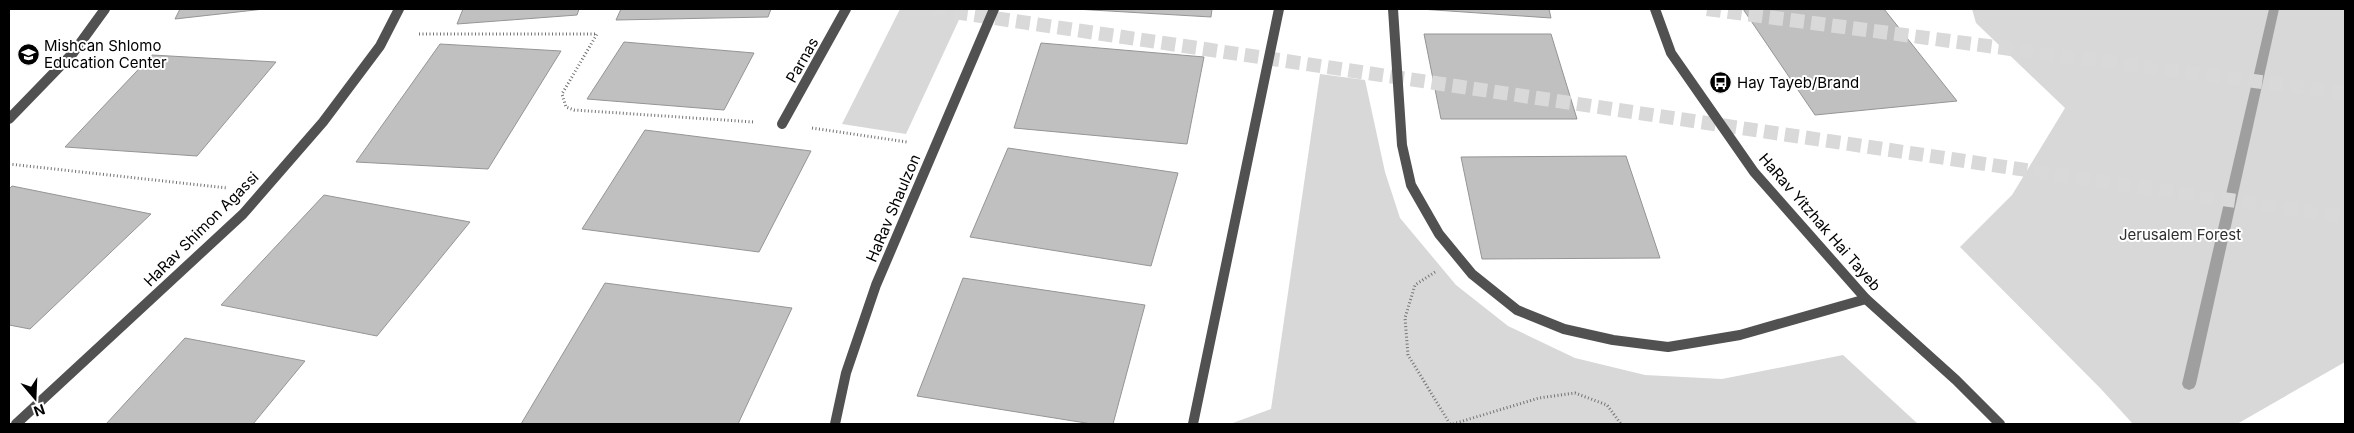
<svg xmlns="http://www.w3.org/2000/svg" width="2354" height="433" font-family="Inter,sans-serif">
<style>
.green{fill:#d8d8d8}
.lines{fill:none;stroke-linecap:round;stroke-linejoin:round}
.stream{fill:#9f9f9f;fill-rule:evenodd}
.building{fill:#c0c0c0;stroke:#959595}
.trunk-tunnel{stroke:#d9d9d9;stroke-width:14;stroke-dasharray:14 7;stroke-linecap:butt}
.path{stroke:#737373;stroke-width:3;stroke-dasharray:1 2.5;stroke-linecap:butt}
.service{stroke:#515151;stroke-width:10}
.minor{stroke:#515151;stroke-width:10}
.tertiary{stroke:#515151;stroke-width:10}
.labels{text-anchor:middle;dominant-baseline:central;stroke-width:4;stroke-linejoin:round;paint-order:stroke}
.poi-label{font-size:15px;fill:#000;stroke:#fff;text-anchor:start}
.street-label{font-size:15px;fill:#000;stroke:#fff}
.park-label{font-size:15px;fill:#2f2f2f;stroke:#fff}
</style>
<rect width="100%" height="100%" fill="#fff"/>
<!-- green -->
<g class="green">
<path d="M900 9H964L906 134 842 124Z"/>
<path d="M1972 9H2345V362L2237 424H2133L2101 389 1960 247 2012 195 2065 108 1976 23Z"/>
<path d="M1320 74 1365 80 1385 172 1400 218 1456 285 1508 326 1575 358 1645 375 1722 379 1843 355 1918 424H1230L1271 409Z"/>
</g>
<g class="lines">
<!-- stream -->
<path class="stream" d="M2269 9H2279L2196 384 2194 388 2189 390 2184 388 2182 384Z"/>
</g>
<!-- building -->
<g class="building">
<path d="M180 9H264L175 19Z"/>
<path d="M463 9H579L577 15 457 24Z"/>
<path d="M621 9H771L768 17 616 20Z"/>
<path d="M1075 9H1212L1211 17Z"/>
<path d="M1420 9H1549L1551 18Z"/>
<path d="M1743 9H1884L1957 101 1815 115Z"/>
<path d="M1424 34H1551L1577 119H1441Z"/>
<path d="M624 42 754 53 724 110 587 99Z"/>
<path d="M1041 43 1204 57 1187 144 1014 128Z"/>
<path d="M440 44 561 51 488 169 356 162Z"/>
<path d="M152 55 276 62 197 156 65 147Z"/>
<path d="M645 130 811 151 759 252 582 229Z"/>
<path d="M1008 148 1178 173 1151 266 970 237Z"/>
<path d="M1626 156 1660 258 1482 259 1461 157Z"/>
<path d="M12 186 151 214 30 329 9 325V189Z"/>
<path d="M324 195 470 222 377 336 221 305Z"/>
<path d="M963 278 1145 305 1113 424H1092L917 396Z"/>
<path d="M605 283 792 308 738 424H521Z"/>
<path d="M185 338 305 361 253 424H106Z"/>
</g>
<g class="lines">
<!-- trunk-tunnel -->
<g class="trunk-tunnel">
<path d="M933 9 2345 217"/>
<path d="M1707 9 2345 93"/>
</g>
<!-- path -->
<g class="path">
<path d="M419 34H597L562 94 566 107 574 110 754 122"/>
<path d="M812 128 907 142"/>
<path d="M9 164 227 188"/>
<path d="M1435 272 1415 285 1405 318 1408 355 1450 424"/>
<path d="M1453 424 1539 398 1575 393 1607 405 1621 424"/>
</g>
<!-- service -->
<path class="service" d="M1193 424 1279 9"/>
<!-- minor -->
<g class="minor">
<path d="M1393 9 1402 145 1411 185 1439 234 1472 274 1517 310 1564 329 1613 340 1668 347 1740 335 1866 299"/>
<path d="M782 124 846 9"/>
<path d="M16 424 243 214 323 122 380 46 399 9"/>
</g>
<!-- tertiary -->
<g class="tertiary">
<path d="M1655 9 1671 53 1754 172 1866 299 1956 380 2000 424"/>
<path d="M9 119 73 53 105 9"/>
<path d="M835 424 846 373 876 285 994 9"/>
</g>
</g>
<!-- icons -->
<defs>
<symbol id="school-disc" viewBox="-11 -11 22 22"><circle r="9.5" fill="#000" stroke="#fff"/><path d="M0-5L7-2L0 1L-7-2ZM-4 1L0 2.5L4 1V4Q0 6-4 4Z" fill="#fff"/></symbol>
<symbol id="bus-disc" viewBox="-11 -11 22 22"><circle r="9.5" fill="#000" stroke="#fff"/><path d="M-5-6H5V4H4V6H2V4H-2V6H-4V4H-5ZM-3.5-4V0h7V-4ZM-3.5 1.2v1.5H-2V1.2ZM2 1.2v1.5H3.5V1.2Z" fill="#fff"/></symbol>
</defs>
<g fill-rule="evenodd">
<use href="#school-disc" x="16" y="42" width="25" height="25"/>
<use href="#bus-disc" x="1708" y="70" width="25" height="25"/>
</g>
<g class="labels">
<!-- poi labels -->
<g class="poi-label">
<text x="44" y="45">Mishcan Shlomo<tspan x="44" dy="17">Education Center</tspan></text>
<text x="1737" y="82">Hay Tayeb/Brand</text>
</g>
<!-- street labels -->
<g class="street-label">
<text transform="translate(802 60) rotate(-60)">Parnas</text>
<text transform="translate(893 208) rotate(-67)">HaRav Shaulzon</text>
<text transform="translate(1820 222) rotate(49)">HaRav Yitzhak Hai Tayeb</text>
<text transform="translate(201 229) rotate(-45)">HaRav Shimon Agassi</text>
</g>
<!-- park labels -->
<g class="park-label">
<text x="2180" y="234">Jerusalem Forest</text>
</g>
</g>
<!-- border -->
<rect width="2354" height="433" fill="none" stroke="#000000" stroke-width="20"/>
<!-- north arrow -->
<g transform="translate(35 398) rotate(161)" stroke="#ffffff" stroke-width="4" paint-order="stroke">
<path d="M0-4L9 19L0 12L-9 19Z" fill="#000000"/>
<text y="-8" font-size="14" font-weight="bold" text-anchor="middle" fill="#000000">N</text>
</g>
</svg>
